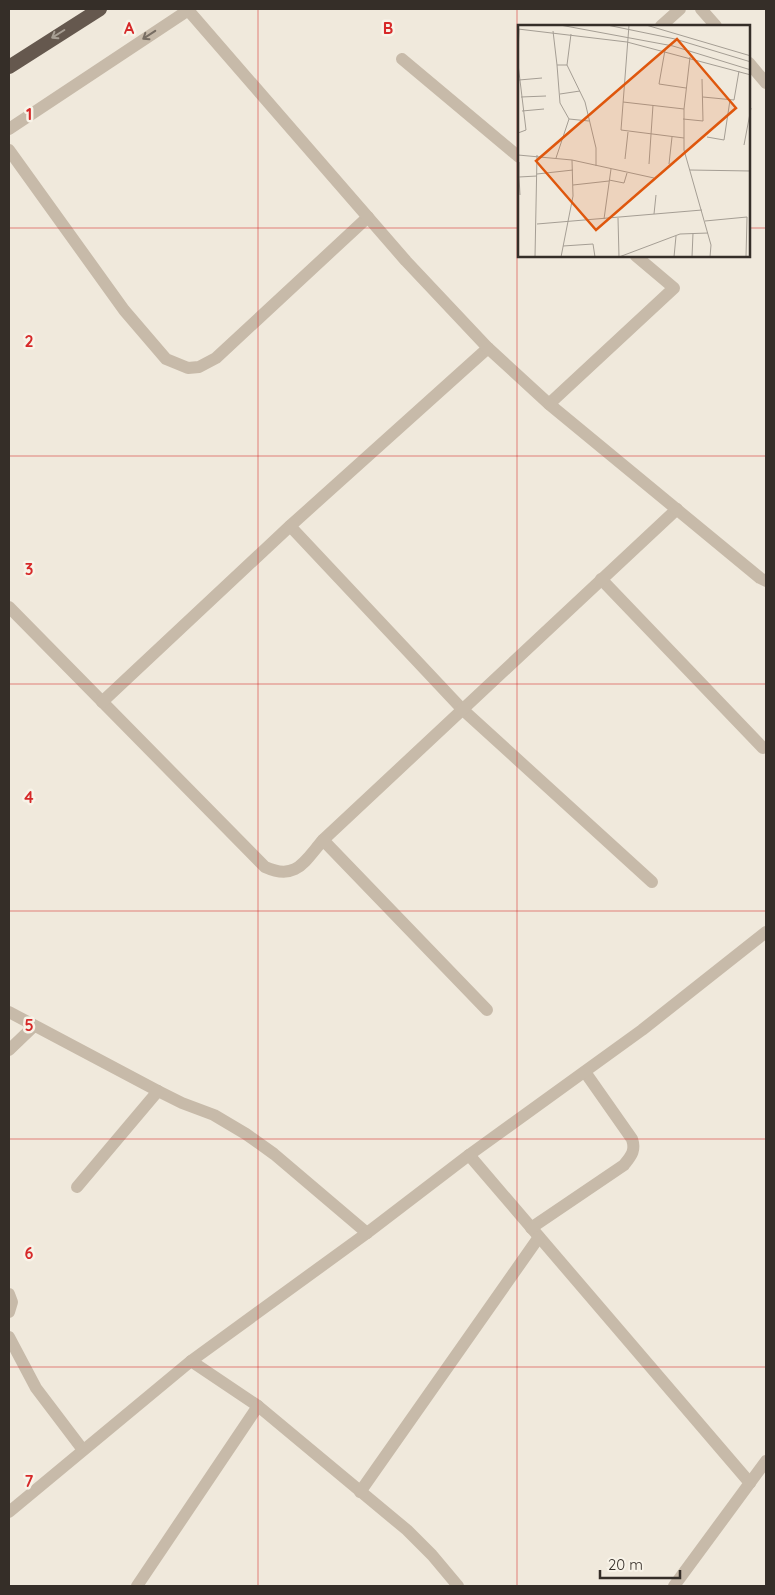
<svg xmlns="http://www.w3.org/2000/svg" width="775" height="1595" font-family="Quicksand,sans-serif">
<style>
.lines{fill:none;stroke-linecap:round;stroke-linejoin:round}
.minor{stroke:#c7baa9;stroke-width:12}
.tertiary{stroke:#c7baa9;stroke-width:12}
.trunk{stroke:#65584e;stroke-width:14}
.oneway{stroke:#a79e93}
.oneway2{stroke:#776d62}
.grid{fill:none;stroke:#d62828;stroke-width:1;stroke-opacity:0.55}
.inset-road{fill:none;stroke:#a59e94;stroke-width:1}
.view{fill:#df570d;fill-opacity:0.15;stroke:#df570d;stroke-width:2.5}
.inset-edge{fill:none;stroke:#352e28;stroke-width:2.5}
.grid-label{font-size:16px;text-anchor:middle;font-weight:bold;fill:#d62828;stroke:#f8f3e8;stroke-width:5;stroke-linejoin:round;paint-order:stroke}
</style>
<rect width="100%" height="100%" fill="#f0e9dc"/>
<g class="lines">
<!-- minor -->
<g class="minor">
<path d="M701 9 716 26"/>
<path d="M661 26 680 9"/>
<path d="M402 59 519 157"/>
<path d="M749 63 766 83"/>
<path d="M9 150 124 310 166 359 188 368 199 367 216 358 368 217"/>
<path d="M549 404 674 288 636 256"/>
<path d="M290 526 462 709 652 882"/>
<path d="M601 579 763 748"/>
<path d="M9 607 265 867C296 881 304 862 323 840L677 509"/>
<path d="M102 702 290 526 488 348"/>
<path d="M323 840 487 1010"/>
<path d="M9 1012 158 1091 182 1103 214 1115 246 1134 274 1154 367 1233"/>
<path d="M9 1050 34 1026"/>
<path d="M469 1155 750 1483"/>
<path d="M77 1187 158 1091"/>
<path d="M531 1228 624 1165C631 1156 636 1151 632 1139L585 1072"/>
<path d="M9 1294 12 1302 9 1312"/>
<path d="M9 1337 36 1388 83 1450"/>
<path d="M191 1361 258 1406 407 1530 432 1555 458 1586"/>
<path d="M360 1492 539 1237"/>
<path d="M9 1512 191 1361 367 1233 469 1155 642 1030 766 932"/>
<path d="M137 1586 258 1406"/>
<path d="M674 1586 766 1461"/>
</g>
<!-- tertiary -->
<g class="tertiary">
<path d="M188 10 406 261 488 348 549 404 760 578 766 581"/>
<path d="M9 129 190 9"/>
</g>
<!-- trunk -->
<path class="trunk" d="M9 67 100 9"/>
</g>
<!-- one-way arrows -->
<defs><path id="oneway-shaft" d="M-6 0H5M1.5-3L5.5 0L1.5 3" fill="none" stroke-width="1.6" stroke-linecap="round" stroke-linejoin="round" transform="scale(1.25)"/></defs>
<use class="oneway" href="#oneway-shaft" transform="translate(58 34) rotate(148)"/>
<use class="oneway2" href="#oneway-shaft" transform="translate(149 35) rotate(147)"/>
<!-- grid -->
<path class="grid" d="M258 9V1586M517 9V1586M9 228H519M749 228H766M9 456H766M9 684H766M9 911H766M9 1139H766M9 1367H766"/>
<!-- overview -->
<g transform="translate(518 25)">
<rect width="232" height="232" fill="#f0e9dc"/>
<path class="inset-road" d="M42 0 155 21 233 45M89 0 157 14 233 37M111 0 103 105 166 113M128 0 233 31M0 4 109 17M35 6 39 40M53 9 49 40 67 77 78 123V141M109 17 233 50M147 25 141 59 168 63M0 29 1 4M172 32 166 84V125L193 220 192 232M0 39 8 105 0 108M1 55 24 53M42 69 62 66M3 72 28 71M185 72 216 75 221 46M105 77 166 84M4 86 26 84M51 94 71 96M165 94 185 96 184 54M189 112 206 115 212 75M226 120 233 83M0 130 54 135 136 153M38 133 51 94 42 78 39 40H49M107 134 110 107M1 137V152L19 151M131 139 135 80M151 139 154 112M172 145 233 146M19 149 55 145M1 152 2 170M91 155 106 158 109 148M55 160 91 156M136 189 138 170M100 193 101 232M86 194 93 144M187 196 229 192 228 232M19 199 184 185M45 221 75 219 77 232M17 232 19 130M43 232 55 171 54 135M101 232 162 209 190 208M156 232 158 211M174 232 175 208"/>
<path class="view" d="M159 14 218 83 78 205 18 136Z"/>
<rect width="232" height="232" class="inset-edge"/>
</g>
<g class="grid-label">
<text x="129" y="34">A</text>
<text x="388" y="34">B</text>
<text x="29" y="120">1</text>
<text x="29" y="347">2</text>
<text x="29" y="575">3</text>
<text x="29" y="803">4</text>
<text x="29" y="1031">5</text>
<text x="29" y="1259">6</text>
<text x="29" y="1487">7</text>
</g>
<!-- border -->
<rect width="775" height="1595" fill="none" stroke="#352e28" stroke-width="20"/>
<!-- scale -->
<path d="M600 1570v8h80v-8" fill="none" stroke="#352e28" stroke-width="2.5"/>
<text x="608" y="1570" font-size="15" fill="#352e28" stroke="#f8f3e8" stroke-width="4" paint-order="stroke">20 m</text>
</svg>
